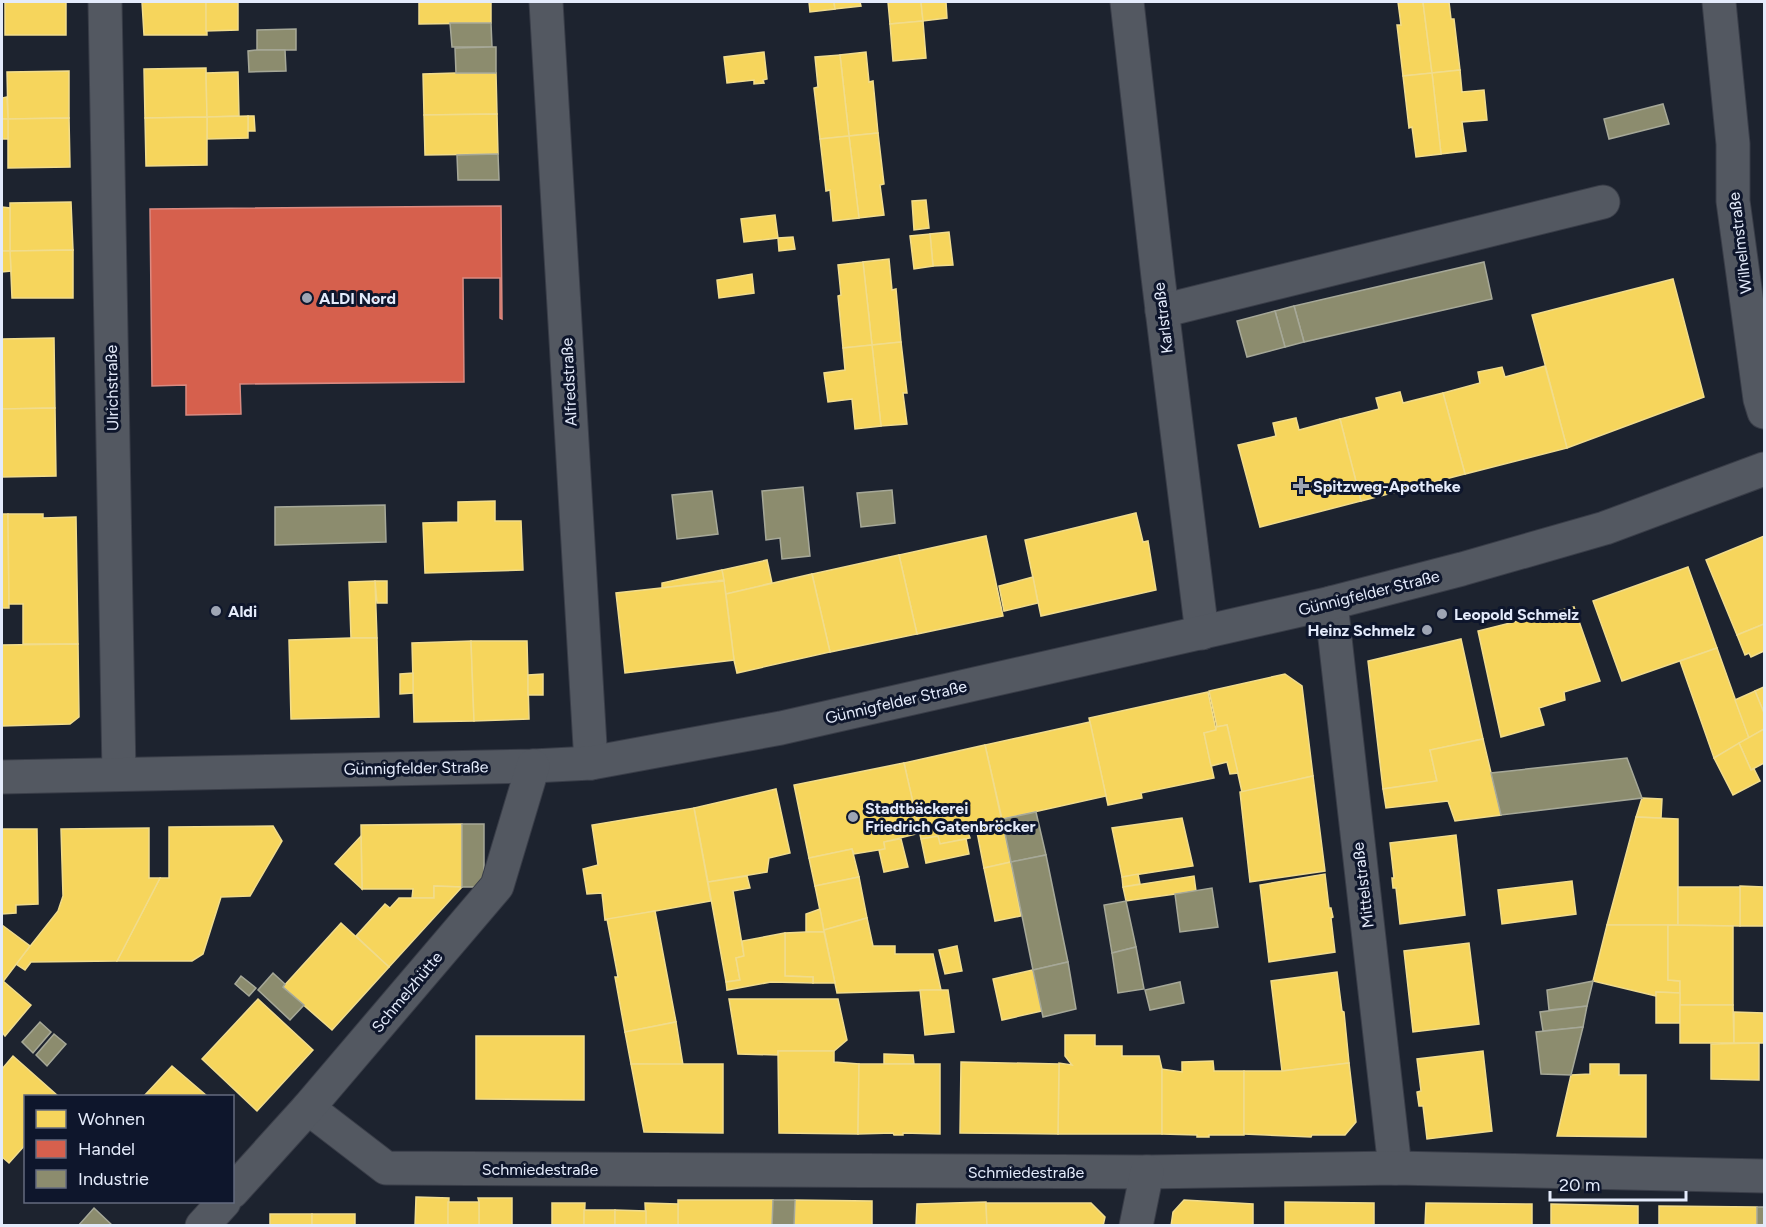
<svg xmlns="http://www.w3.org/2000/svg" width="1766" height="1227" font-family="Figtree,sans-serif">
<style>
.homes{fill:#f6d55c;stroke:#f1dc8c;stroke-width:1.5}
.shops{fill:#d6604d;stroke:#da8a81;stroke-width:1.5}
.industry{fill:#8c8c6e;stroke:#a6a898;stroke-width:1.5}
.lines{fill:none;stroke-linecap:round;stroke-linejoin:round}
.minor-casing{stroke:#393d48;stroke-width:35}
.minor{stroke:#535861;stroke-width:33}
.poi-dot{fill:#9ea5b4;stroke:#0e162c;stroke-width:2}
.labels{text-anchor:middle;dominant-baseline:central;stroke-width:6;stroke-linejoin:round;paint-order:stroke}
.street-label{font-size:16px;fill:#e4ebfb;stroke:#0e162c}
.poi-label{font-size:16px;font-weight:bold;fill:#e4ebfb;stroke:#0e162c;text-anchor:start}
</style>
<rect width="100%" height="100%" fill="#1d232f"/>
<!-- homes -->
<g class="homes">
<rect x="5" y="2" width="61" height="33"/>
<path d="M142 2H206L207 35H144Z"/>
<path d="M206 2H238V30L206 31Z"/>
<path d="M419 2H491V23L419 24Z"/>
<path d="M809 2H834L835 9 810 12Z"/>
<path d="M834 2H860L861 6 835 9Z"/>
<path d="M888 2H921L923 21 890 24Z"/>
<path d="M921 2H946L947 18 923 21Z"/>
<path d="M1398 2H1423L1432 73 1403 76 1397 25H1401Z"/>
<path d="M1423 2H1449L1451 19H1454L1460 70 1432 73Z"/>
<path d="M923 21 926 58 893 61 890 24Z"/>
<path d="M764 52 767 79 763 80 764 83 754 84V80L727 83 724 57Z"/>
<path d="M866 52 869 82 873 81 878 133 849 136 840 55Z"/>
<path d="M840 55 849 136 820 139 814 88 818 87 815 57Z"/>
<path d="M206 68 207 117 145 118 144 69Z"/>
<path d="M1460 70 1462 92 1484 90 1487 120 1462 122 1466 151 1441 154 1432 73Z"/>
<path d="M69 71V118L8 119 7 72Z"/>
<path d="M238 72 239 116 207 117 206 73Z"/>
<path d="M456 73H496L497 114 424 115 423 74Z"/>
<path d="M1432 73 1441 154 1416 157 1412 127 1409 128 1403 76Z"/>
<path d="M7 97 8 119H2V98Z"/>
<path d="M497 114 498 154 425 155 424 115Z"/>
<path d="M248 116H254L255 131H248Z"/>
<path d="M248 116V138L207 139V117Z"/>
<path d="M207 117V165L146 166 145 118Z"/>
<path d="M69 118 70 167 8 168V119Z"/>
<rect x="2" y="119" width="6" height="20"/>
<path d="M878 133 884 184 880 185 884 215 859 218 849 136Z"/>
<path d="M849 136 859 218 833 221 830 190 826 191 820 139Z"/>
<path d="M926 200 929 228 914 230 912 201Z"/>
<path d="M71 202 73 250 10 251V203Z"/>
<path d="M2 207 10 208V251H2Z"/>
<path d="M775 215 778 238 744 242 741 219Z"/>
<path d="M949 232 953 265 933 266 930 234Z"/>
<path d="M930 234 933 266 914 269 910 236Z"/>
<path d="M793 237 795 249 779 251 778 238Z"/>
<path d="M73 250V298H12L10 251Z"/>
<path d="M2 251H10L11 271 2 272Z"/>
<path d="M889 259 892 290 896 289 901 342 872 345 863 262Z"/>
<path d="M863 262 872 345 843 348 838 296 841 295 838 265Z"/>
<path d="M752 274 754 293 719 298 717 280Z"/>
<path d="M1673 279 1704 397 1567 448 1532 315Z"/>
<path d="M54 338 55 408 2 409V339Z"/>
<path d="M901 342 907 393H903L907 424 881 426 872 345Z"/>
<path d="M872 345 881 426 855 429 852 399 828 402 824 373 845 370 843 348Z"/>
<path d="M1545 366 1567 448 1465 474 1443 393 1480 383 1478 372 1502 367 1505 377Z"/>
<path d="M1400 392 1403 403 1443 393 1465 474 1361 501 1340 419 1379 409 1376 398Z"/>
<path d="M55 408 56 476 2 477V409Z"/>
<path d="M1296 418 1299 430 1340 419 1361 501 1260 527 1238 445 1276 436 1273 423Z"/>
<path d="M495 501V521H521L523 570 425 573 423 523 458 522V502Z"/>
<path d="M1136 513 1143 542 1148 541 1156 590 1041 616 1025 540Z"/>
<path d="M2 514H8L9 608H2Z"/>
<path d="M8 514H43V518L76 517 78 644H23V604H9Z"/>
<path d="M986 536 1003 616 917 634 899 555Z"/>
<path d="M1764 536V624L1737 635 1706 560Z"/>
<path d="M899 555 917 634 830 652 812 574Z"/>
<path d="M767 560 772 583 726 594 722 570Z"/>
<path d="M1688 567 1717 648 1622 681 1593 601Z"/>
<path d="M722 570 724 580 662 588V583Z"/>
<path d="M812 574 830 652 737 673 734 660 726 594Z"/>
<path d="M1033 577 1038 603 1004 611 999 586Z"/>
<path d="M375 581H387V603H377Z"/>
<path d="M375 581 377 638H351L349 582Z"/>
<path d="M724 581 734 660 625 673 616 593Z"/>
<path d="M1574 607 1600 681 1564 692 1565 700 1539 708 1544 725 1501 737 1478 631Z"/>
<path d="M1764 624V651L1751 657 1749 653 1745 655 1737 635Z"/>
<path d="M351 638H377L379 717 291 719 289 640Z"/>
<path d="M1461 639 1483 739 1430 750 1437 781 1383 789 1368 661Z"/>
<path d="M471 641 474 721 414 722 412 643Z"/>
<path d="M471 641H527L529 719 474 721Z"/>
<path d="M78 644 79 717 70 724 2 726V645Z"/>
<path d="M1717 648 1749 738 1714 758 1680 661Z"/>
<path d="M413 673V693L400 694V674Z"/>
<path d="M543 674V695H528V675Z"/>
<path d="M1285 674 1302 686 1313 776 1242 792 1227 725 1217 727 1209 691Z"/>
<path d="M1764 687V713L1755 691Z"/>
<path d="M1755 691 1764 713V729L1749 738 1735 700Z"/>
<path d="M1208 692 1216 730 1204 733 1214 778 1141 793 1142 798 1108 805 1089 718Z"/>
<path d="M1090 722 1106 796 1002 819 985 745Z"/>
<path d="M1227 725 1238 773 1230 774 1227 762 1211 766 1204 733 1216 730V727Z"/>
<path d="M1764 729V763L1751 770 1739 743Z"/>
<path d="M1483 739 1501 815 1455 821 1448 801 1386 808 1383 789 1437 781 1430 750Z"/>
<path d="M1739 743 1751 770 1754 769 1760 781 1733 795 1714 758Z"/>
<path d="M985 745 1011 862 984 868 977 832 967 829 970 838 940 844 938 836 921 839 904 763Z"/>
<path d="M904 763 920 833 884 842 885 849 854 854 852 849 809 858 794 785Z"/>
<path d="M1313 776 1325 871 1250 882 1240 792Z"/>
<path d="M776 789 790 853 769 858 767 872 708 882 694 808Z"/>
<path d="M1642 798 1662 799 1661 818 1636 817Z"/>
<path d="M694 808 711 901 605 920 602 893 587 894 583 869 598 865 592 825Z"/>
<path d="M1636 817 1678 819V925H1607Z"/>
<path d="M1182 818 1193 866 1122 877 1112 828Z"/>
<path d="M462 824V887L434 886V898H412L413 889H362L361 825Z"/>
<path d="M273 826 282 841 250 896 221 897 203 954 192 961H117L160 878H169V827Z"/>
<path d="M149 828V878H160L117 961 31 962 25 970 16 964 58 911 63 896 61 829Z"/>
<path d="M2 829H37L38 904 16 905V913L2 914Z"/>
<path d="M1456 835 1465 915 1400 924 1396 888H1393L1392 878H1394L1390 843Z"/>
<path d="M361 836 362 889 335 864Z"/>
<path d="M938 836 940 844 966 839 969 854 926 863 921 839Z"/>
<path d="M899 839H901L908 867 884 872 879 850 885 849 884 842Z"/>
<path d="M852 849 859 877 815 886 809 858Z"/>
<path d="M1011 862 1021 916 995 921 984 868Z"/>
<path d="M1138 874 1140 884 1123 887 1122 877Z"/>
<path d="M1325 874 1329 908H1331L1333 917 1331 918 1335 952 1269 962 1260 885Z"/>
<path d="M747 876 750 888 733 891 744 956 736 958 740 980 726 982 708 882Z"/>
<path d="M1194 876 1196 891 1126 901 1123 887Z"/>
<path d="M859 877 867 918 824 930 815 886Z"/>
<path d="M1572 881 1576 914 1502 924 1498 890Z"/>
<path d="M434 886 462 887 389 967 356 936 385 904 390 908 399 898H434Z"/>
<path d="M1740 886 1764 887V926H1740Z"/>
<path d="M1678 887H1740V926L1678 925Z"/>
<path d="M820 909 824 932H806V914Z"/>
<path d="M655 911 676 1022 625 1032 615 977H618L607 919Z"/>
<path d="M867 918 873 946H895V954H933L941 990 837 993 824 930Z"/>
<path d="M341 923 389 967 332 1030 283 987Z"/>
<path d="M2 925 30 946 2 983Z"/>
<path d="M1607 925H1668V980L1680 981V993L1656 992V996L1593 981Z"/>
<path d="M1668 925 1733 926V1005H1680V981L1668 980Z"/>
<path d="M806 932H824L835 983H813V977L785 976V933Z"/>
<path d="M785 933V976L813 977V983L771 982 727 990 726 982 740 980 736 958 744 956 742 941Z"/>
<path d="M1469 943 1479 1024 1413 1032 1404 951Z"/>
<path d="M957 946 962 971 945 974 939 950Z"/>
<path d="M1033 970 1042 1011 1002 1020 993 979Z"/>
<path d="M1337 972 1342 1011 1344 1012 1349 1063 1282 1071 1271 981Z"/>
<path d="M3 981 31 1005 5 1036 2 1032V983Z"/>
<path d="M920 990H948L954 1032 925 1035Z"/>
<path d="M1656 992 1680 993V1023H1656Z"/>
<path d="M258 999 313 1050 257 1111 202 1059Z"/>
<path d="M729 999H838L847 1040 834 1051H778V1055L738 1054Z"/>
<path d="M1680 1005H1733L1734 1043H1680Z"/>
<path d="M1734 1012 1764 1013V1043H1734Z"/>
<path d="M676 1022 683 1065 631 1064 625 1032Z"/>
<path d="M1065 1035H1095V1046H1122V1056H1159L1162 1069V1134H1058L1059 1063 1072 1065 1065 1056Z"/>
<path d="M476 1036H584V1100L476 1099Z"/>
<path d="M1759 1043V1080L1711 1079V1044Z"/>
<path d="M778 1051H834V1062L859 1064 858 1134 779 1133Z"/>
<path d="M1483 1051 1492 1131 1427 1139 1423 1106H1419L1417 1092 1421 1091 1417 1059Z"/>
<path d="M884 1054 913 1055 914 1064H884Z"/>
<path d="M13 1056 58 1096H26V1144L9 1163 2 1157V1069Z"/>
<path d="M1213 1061 1214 1071H1244V1135H1209V1137H1197V1135L1162 1134V1069L1182 1072V1062Z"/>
<path d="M961 1062 1059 1064 1058 1134 960 1133Z"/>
<path d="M1349 1063 1356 1122 1345 1135H1312L1311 1137 1244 1134V1071H1282Z"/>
<path d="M631 1064H723V1133L644 1132Z"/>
<path d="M859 1064H940V1134L903 1133V1135H894L893 1133 858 1134Z"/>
<path d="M1590 1064H1619V1075H1646V1137L1557 1136 1571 1075 1590 1074Z"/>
<path d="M172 1066 207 1096H144Z"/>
<path d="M416 1197 449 1198 448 1226H415Z"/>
<path d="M478 1198H512V1226H479V1202Z"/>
<path d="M678 1200H773L772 1226H678Z"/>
<path d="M795 1200 872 1201V1226H794Z"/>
<path d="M1184 1200 1253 1204V1226H1171L1173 1212Z"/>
<rect x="448" y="1202" width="31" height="24"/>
<path d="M986 1202 987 1226H916L917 1204Z"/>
<path d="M1285 1202 1374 1203V1226H1285Z"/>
<path d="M552 1203H585L584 1226H552Z"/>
<path d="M645 1203 678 1204V1226H646Z"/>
<path d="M986 1203H1091L1105 1217 1103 1226H987Z"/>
<path d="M1426 1203 1532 1204V1226H1425Z"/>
<path d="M1551 1204 1638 1206V1226H1551Z"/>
<path d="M1659 1206 1757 1207V1226H1659Z"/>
<rect x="584" y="1210" width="31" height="16"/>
<path d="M615 1210 646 1211V1226H615Z"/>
<rect x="270" y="1214" width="42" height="12"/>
<rect x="312" y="1214" width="43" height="12"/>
</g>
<!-- shops -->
<path class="shops" d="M501 206 502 319 500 318V278H463L464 382 240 384 241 414 186 415V385L152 386 150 209Z"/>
<!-- industry -->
<g class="industry">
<path d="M450 23H491L492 47H452Z"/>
<path d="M296 29V50H257V30Z"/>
<path d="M492 47H496V73H456L455 48Z"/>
<path d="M257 50H285L286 71 249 72 248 51Z"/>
<path d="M1663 104 1669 124 1609 139 1604 119Z"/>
<path d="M498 154 499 180H458L457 155Z"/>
<path d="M1484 262 1492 299 1304 342 1294 306Z"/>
<path d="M1294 306 1304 342 1285 347 1275 311Z"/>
<path d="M1275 311 1285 347 1247 357 1237 321Z"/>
<path d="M803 487 810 556 782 559 780 538 766 540 762 491Z"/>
<path d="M892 490 895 523 861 527 857 493Z"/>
<path d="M712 491 718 534 677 539 672 495Z"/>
<path d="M385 505 386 542 275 545V507Z"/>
<path d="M1627 758 1642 798 1501 815 1491 773Z"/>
<path d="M1036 812 1046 855 1011 862 1002 819Z"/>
<rect x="462" y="824" width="22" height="63"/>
<path d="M1046 855 1068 962 1033 970 1011 862Z"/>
<path d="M1212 888 1218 927 1180 932 1175 894Z"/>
<path d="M1126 901 1136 947 1112 953 1104 905Z"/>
<path d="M1136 947 1144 989 1118 993 1112 953Z"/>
<path d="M1068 962 1076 1009 1043 1017 1033 970Z"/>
<path d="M273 973 285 984 283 987 304 1005 290 1020 258 990Z"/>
<path d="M241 976 256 988 249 996 235 984Z"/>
<path d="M1593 981 1587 1006 1549 1010 1547 990Z"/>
<path d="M1180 982 1184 1003 1150 1010 1145 990Z"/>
<path d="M1587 1006 1583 1027 1543 1031 1540 1012Z"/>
<path d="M40 1022 51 1032 33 1053 22 1042Z"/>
<path d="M1583 1027 1571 1075 1541 1074 1536 1032Z"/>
<path d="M54 1034 66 1044 47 1066 36 1055Z"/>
<path d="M773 1200H795L794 1226H772Z"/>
<rect x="1757" y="1207" width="7" height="19"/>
<path d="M94 1208 113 1226H78Z"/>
</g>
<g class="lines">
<defs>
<g id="minor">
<path d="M105 2 119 774"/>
<path d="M546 2 591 763"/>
<path d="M1127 2 1158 277 1202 633"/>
<path d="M1719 2 1733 144V201L1760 399 1764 412"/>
<path d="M1162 311 1603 202"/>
<path d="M1331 603 1395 1168"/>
<path d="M2 777 533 766 591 763 781 728 1331 603 1462 569 1605 528 1764 469"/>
<path d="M308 1108 386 1168 1147 1172 1395 1168 1764 1176"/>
<path d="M232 1192 308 1108 497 886 533 766"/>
<path d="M202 1226 224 1202"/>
<path d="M1136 1226 1147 1172"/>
</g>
</defs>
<!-- minor casing -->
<use href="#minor" class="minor-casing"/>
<!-- minor -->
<use href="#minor" class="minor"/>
</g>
<!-- markers -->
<g class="poi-dot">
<circle cx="307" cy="298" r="6"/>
<path d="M1298 477h6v6h6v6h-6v6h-6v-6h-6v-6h6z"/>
<circle cx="216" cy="611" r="6"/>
<circle cx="1442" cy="614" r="6"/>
<circle cx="1427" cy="630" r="6"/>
<circle cx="853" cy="817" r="6"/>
</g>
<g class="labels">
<!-- street labels -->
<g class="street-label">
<text transform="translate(1740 243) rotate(-97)">Wilhelmstraße</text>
<text transform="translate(1163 318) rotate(-97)">Karlstraße</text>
<text transform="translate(569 382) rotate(-93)">Alfredstraße</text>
<text transform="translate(112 388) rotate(-91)">Ulrichstraße</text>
<text transform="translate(1369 593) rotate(-14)">Günnigfelder Straße</text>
<text transform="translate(896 702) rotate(-13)">Günnigfelder Straße</text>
<text transform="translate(416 768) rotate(-1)">Günnigfelder Straße</text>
<text transform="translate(1363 885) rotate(-97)">Mittelstraße</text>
<text transform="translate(407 992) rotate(-50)">Schmelzhütte</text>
<text x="540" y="1169">Schmiedestraße</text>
<text x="1026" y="1172">Schmiedestraße</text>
</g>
<!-- poi labels -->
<g class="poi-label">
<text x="319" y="298">ALDI Nord</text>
<text x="1313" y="486">Spitzweg-Apotheke</text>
<text x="228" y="611">Aldi</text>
<text x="1454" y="614">Leopold Schmelz</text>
<text x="1415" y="630" text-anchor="end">Heinz Schmelz</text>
<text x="865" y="808">Stadtbäckerei<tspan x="865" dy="18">Friedrich Gatenbröcker</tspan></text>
</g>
</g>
<!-- border -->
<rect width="1766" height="1227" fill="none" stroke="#e4ebfb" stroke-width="6"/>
<!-- legend -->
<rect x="24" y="1095" width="210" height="108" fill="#0e162c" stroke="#646b7f" stroke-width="1.5"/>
<rect x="36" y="1110" width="30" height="18" fill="#f6d55c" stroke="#646b7f" stroke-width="1.5"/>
<text x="78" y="1125" font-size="18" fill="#e4ebfb">Wohnen</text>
<rect x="36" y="1140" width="30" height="18" fill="#d6604d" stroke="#646b7f" stroke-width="1.5"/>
<text x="78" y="1155" font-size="18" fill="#e4ebfb">Handel</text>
<rect x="36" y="1170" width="30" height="18" fill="#8c8c6e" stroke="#646b7f" stroke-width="1.5"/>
<text x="78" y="1185" font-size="18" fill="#e4ebfb">Industrie</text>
<!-- scale -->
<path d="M1550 1191v9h136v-9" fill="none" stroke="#e4ebfb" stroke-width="3"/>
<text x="1559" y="1191" font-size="18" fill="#e4ebfb" stroke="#0e162c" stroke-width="4.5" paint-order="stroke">20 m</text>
</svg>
